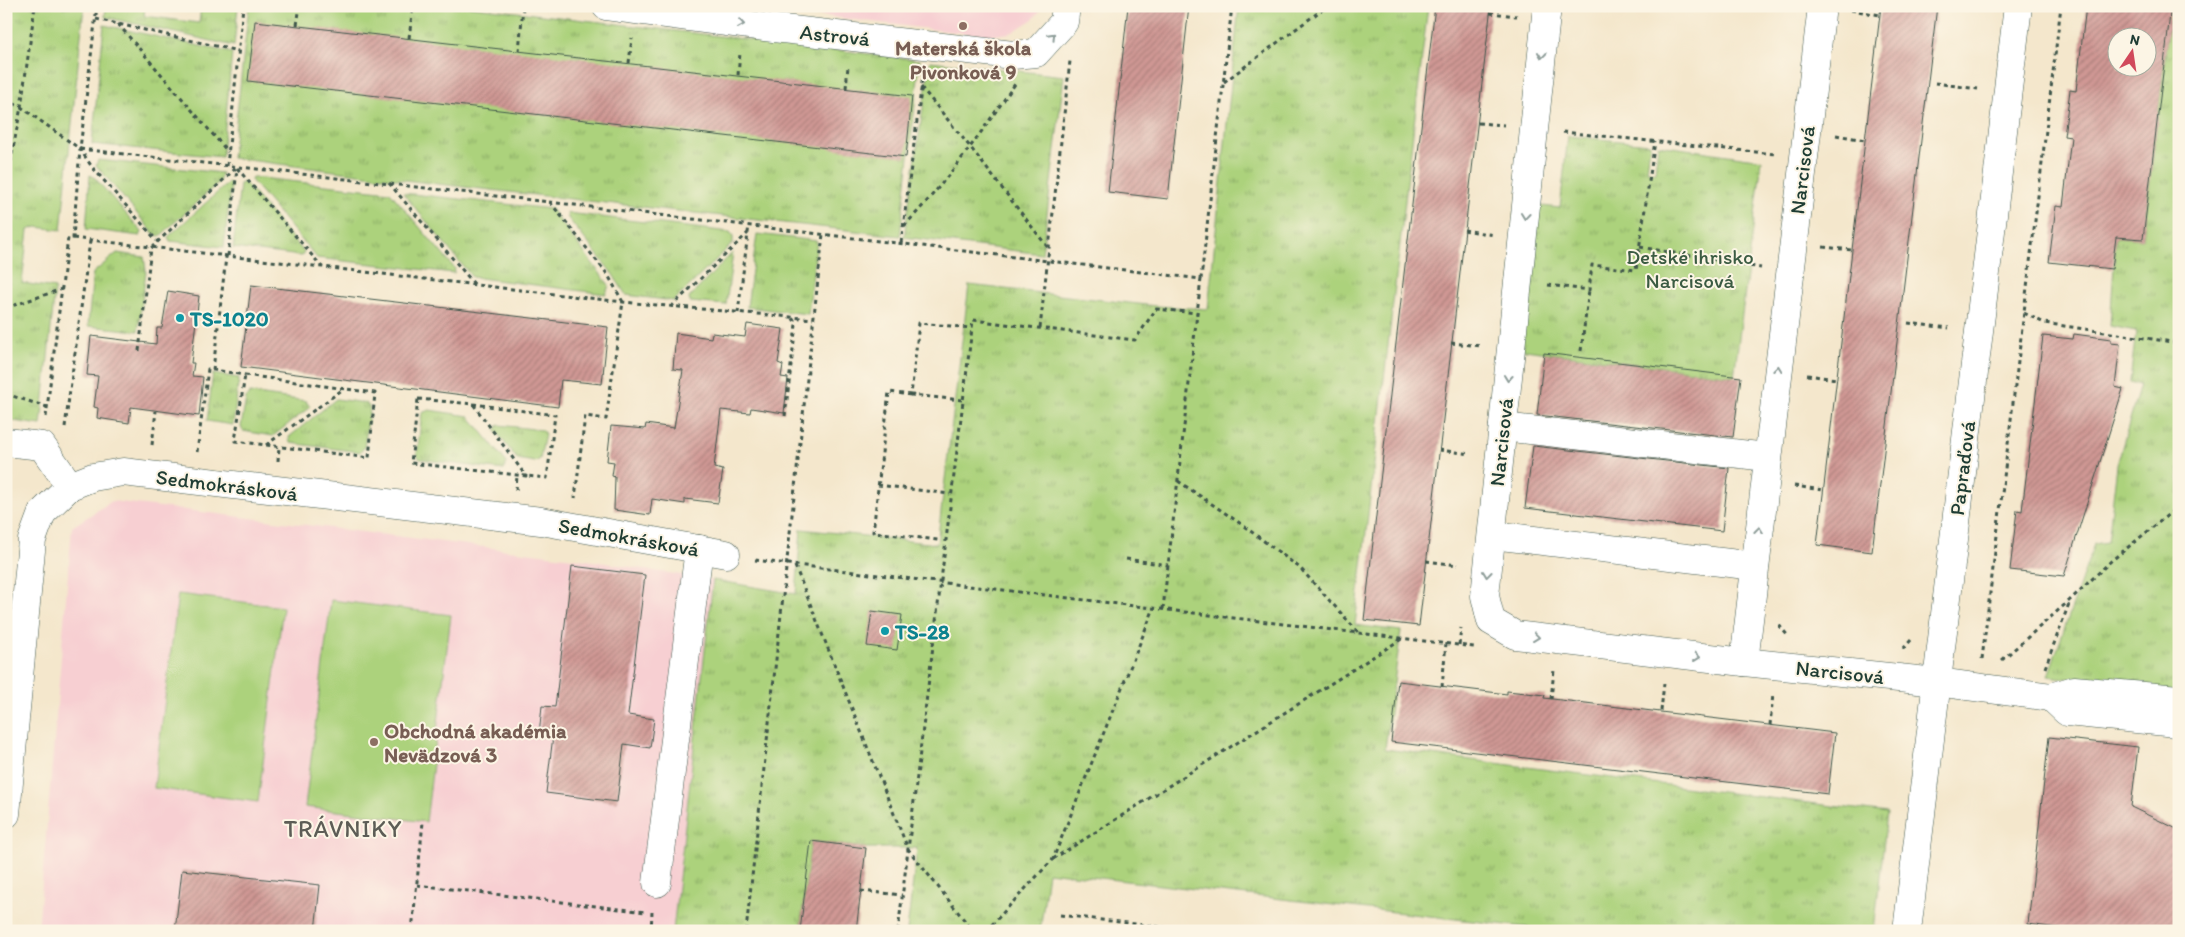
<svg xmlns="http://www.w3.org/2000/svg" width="2185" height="937" font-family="Itim,sans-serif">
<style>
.built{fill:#f7cfd2}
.grass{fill:url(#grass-tufts);stroke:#668858}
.pitch{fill:#acd27c;stroke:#668858}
.building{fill:url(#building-hatch);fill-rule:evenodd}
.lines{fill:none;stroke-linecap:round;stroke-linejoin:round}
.minor-casing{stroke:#3f564b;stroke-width:29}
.path{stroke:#3f564b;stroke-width:3;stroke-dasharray:4 4;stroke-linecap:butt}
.minor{stroke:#fff;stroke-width:28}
.oneway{stroke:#8f9e9a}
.education-dot{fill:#8d6e63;stroke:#fcf5e5;stroke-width:2}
.culture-dot{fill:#0f9aa8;stroke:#fcf5e5;stroke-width:2}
.labels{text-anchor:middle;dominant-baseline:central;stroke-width:4;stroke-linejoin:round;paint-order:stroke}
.street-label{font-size:21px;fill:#1f3d34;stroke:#fcf5e5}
.education-label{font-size:21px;font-weight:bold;fill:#785e54;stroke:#fcf5e5}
.park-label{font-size:21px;fill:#3b5b42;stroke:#fcf5e5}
.culture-label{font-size:21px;font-weight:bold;fill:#0d838f;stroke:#fcf5e5;text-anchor:start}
.quarter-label{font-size:24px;letter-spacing:1px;fill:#5d5d56;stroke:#fcf5e5}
</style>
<defs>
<pattern id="grass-tufts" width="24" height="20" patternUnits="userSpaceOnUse" patternTransform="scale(1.25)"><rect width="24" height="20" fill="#acd27c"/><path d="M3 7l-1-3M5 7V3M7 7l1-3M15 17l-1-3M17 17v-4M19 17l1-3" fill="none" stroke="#8bac66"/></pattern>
<pattern id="building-hatch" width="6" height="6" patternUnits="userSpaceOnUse" patternTransform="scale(1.25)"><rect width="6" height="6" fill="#d09894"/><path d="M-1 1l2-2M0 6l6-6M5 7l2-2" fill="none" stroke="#a87d7a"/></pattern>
</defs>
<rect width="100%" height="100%" fill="#fcf5e5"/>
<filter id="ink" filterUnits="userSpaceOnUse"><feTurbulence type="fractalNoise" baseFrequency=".02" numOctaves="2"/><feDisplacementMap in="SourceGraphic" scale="10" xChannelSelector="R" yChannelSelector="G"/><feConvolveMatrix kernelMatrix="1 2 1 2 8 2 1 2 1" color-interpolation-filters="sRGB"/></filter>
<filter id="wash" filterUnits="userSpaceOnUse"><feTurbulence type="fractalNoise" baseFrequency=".0096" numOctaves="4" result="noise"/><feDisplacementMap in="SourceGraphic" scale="20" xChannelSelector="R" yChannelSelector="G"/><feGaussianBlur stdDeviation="1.12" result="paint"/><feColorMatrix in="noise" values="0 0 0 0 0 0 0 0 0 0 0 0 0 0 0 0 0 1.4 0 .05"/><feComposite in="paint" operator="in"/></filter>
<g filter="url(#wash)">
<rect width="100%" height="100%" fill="#f4e7cc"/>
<!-- built -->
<g class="built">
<path d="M775 6H1044L1033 19 1011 33 987 36 775 10Z"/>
<path d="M112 501 573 558 713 580 673 931H38L72 527Z"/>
</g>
<!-- grass -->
<g class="grass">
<path d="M6 6H84L61 230 36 227 28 230 22 283 55 288 41 425 6 420Z"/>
<path d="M106 6H145L144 16 199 23 201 6H238L234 46 105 17Z"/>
<path d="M249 6H466L920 60 900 236 429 183 232 158Z"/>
<path d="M1239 6H1428L1355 625 1401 631 1385 749 1887 813 1874 931H1559L1048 872 1040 931H907L917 848H865L811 841 800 931H673L713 580 796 594 801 529 937 544 969 285 1156 306 1208 309Z"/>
<path d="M2171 6H2179V693L2048 676 2094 544 2108 542 2117 465 2140 385 2130 382 2136 331 2110 326 2116 237 2143 239Z"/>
<path d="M104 25 232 53 222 157 92 144Z"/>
<path d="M930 61 1064 76 1042 254 904 237Z"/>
<path d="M1568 136 1650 144 1647 171 1655 172 1658 145 1762 160 1734 376 1517 349 1532 205 1560 208Z"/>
<path d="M98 160 222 173 219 182 160 236 154 234 96 165Z"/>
<path d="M90 175 94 177 142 232 140 236 86 229Z"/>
<path d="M252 177 390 192 455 269 454 273 317 258 251 180Z"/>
<path d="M229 182 231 185 224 247 170 241 168 237Z"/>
<path d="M244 182 304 252 302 256 233 248 240 184Z"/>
<path d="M403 193 551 209 609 285 606 294 472 277Z"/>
<path d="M567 213 730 232 733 236V243L674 301 626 295 612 273 568 218Z"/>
<path d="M757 234 817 241 808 314 747 307Z"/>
<path d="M733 252 726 305 690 302 689 298Z"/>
<path d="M117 253 144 257 146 271 138 331 88 326 93 273Z"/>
<path d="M213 374 239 378 233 425 207 421Z"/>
<path d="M250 393 306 401 310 407 273 436 243 431 241 427 246 398Z"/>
<path d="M336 399 366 403 370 408 364 448 360 452 290 443 289 437Z"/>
<path d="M429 410 469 416 507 463 503 470 420 459 417 455 422 413Z"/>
<path d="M499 425 542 430 545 434 540 459 535 462 517 459 495 430Z"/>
</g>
<!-- pitch -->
<g class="pitch">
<path d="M178 594 283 607 258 802 154 788Z"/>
<path d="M331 600 451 615 426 822 305 807Z"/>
</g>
<g id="blocks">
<!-- building -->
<g class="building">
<path d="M1128 6H1189L1168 199 1108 192Z"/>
<path d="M1435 6H1491L1419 626 1364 620Z"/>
<path d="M1881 6H1937L1872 552 1817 545Z"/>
<path d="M2086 6H2171L2143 239 2116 237 2112 269 2049 262 2056 206 2063 207 2071 137 2064 136 2070 90 2076 91ZM2118 38H2148V68H2118Z"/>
<path d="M255 21 912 96 906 157 248 81Z"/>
<path d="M251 285 608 327 602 384 561 380 558 407 241 367Z"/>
<path d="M168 291 199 296 191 363H194L192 376 203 377 199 416 131 407 129 423 97 418 98 408 94 407 98 376 87 375 91 336 156 344 157 328H162Z"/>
<path d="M747 324 783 329 778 363 783 365 781 377 788 378 784 413 751 408 750 413 721 410 714 468 723 470 718 503 685 499V504L652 499 650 515 614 510 615 477 612 476 614 462 607 461 611 426 645 429 646 424 674 428 683 370 673 369 676 333 711 338 712 333 745 337Z"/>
<path d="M2074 334 2111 339V343L2120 344 2115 387 2123 389 2064 576 2010 570 2017 510 2022 511 2043 336 2073 339Z"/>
<path d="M1544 353 1741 377 1733 437 1537 415Z"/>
<path d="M1533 446 1729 468 1722 531 1525 508Z"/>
<path d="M572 566 645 575 628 715 654 719 650 748 624 744 617 802 546 793 553 736 539 735 542 706 555 707Z"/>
<path d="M872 611 902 615 897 650 867 646Z"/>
<path d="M1398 681 1507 694V691L1545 695 1544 698 1835 733 1828 794 1391 742Z"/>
<path d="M2049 737 2138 747 2131 807 2179 830V931H2079L2028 924Z"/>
<path d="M811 841 866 848 856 931H800Z"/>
<path d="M182 870 320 885 315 931H175Z"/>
</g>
</g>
</g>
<g filter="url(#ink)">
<use href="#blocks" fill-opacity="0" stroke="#3f564b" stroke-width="1"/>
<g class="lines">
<defs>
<g id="minor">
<path d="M606 6 765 27 1013 55 1036 53 1064 22 1066 6"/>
<path d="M1547 6 1485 596 1491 621 1515 635 1744 662 1822 6"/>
<path d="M1503 427 1767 457"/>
<path d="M6 442 42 446 70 486"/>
<path d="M1492 535 1755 566"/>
<path d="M1744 662 1937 682 2051 697 2067 712 2176 723"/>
<path d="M2051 697 2074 690 2179 699"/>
<path d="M6 814 32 540 42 513 70 486 93 477 123 472 541 521 726 554"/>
<path d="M657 883 699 549"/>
<path d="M1907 931 2018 6"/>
</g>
</defs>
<!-- minor casing -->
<use href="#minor" class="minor-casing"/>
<!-- path -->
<g class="path">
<path d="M1851 10 1880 15"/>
<path d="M1490 13 1517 16"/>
<path d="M96 19 238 51"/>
<path d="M118 24 228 152"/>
<path d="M297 25 300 6"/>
<path d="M409 38 413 6"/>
<path d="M519 51 523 7"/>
<path d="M629 63 632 38"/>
<path d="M738 75 740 53"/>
<path d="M1224 82 1327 6"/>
<path d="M1935 83 1978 89"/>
<path d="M921 87 971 148 1049 249"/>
<path d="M846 88 848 66"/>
<path d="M6 100 21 107 80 149 92 167 158 242"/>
<path d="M1478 123 1504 125"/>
<path d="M1563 132 1775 154"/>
<path d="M1836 135 1865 140"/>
<path d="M80 149 549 202 1201 279 1232 6"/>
<path d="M227 166 243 6"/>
<path d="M237 168 322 267"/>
<path d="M389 183 475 285"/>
<path d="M6 186 21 107 35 6"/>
<path d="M550 202 608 275 623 302 606 419 585 416 575 498"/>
<path d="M904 226C946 183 980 134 1015 84"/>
<path d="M1464 230 1494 235"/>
<path d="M73 238 623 302 813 319"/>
<path d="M901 243 923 75"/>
<path d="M1640 247 1761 268"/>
<path d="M1823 247 1852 250"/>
<path d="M228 256 237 168"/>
<path d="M1548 285 1589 290 1592 265 1636 270 1655 141"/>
<path d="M671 307 748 233"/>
<path d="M6 308 62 289"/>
<path d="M738 313 749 225"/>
<path d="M2024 313 2044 323 2179 343"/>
<path d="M1908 323 1949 328"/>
<path d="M1040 328 1070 61"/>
<path d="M1451 343 1482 346"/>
<path d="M139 351 151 248 236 168"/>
<path d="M1581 351 1589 290"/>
<path d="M213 370 226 257"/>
<path d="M245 375 375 393 369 458 235 441Z"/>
<path d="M1807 375 1836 379"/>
<path d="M6 394 47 407"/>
<path d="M911 395 889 392 873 532 938 540"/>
<path d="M418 399 473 404 526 476 411 463Z"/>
<path d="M962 400 911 395 919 323 971 328"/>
<path d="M473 404 555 415 547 478 526 476"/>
<path d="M785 416 796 324 793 318"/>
<path d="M46 417 68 238H73L80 149 97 6"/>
<path d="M65 427 90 241"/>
<path d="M152 445 156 411"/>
<path d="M266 445 342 390"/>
<path d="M1439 450 1470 454"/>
<path d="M197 452 208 369 245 375"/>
<path d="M278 461 279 447"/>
<path d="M1178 481 1241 524 1300 568 1359 633"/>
<path d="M878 485 950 494"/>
<path d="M1794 486 1823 490"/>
<path d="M516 490 517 475"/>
<path d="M1126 559 1168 565"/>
<path d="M755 560 1474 647"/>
<path d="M1426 561 1458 565"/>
<path d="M795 566 908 849 973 931"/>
<path d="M1163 609 1201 279"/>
<path d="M1779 625 1788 636"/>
<path d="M1459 645 1461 628"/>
<path d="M1903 649 1912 639"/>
<path d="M1982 659 2061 6"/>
<path d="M2002 660 2070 600 2111 561 2179 506"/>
<path d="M2045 668 2070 601"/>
<path d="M1442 687 1446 643"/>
<path d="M1551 699 1554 670"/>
<path d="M1661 711 1664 683"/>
<path d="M1770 725 1773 694"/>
<path d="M1053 859 1403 638"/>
<path d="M417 885 646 912"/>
<path d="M861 891 902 895"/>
<path d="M1060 915 1195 931"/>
<path d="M412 931 423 822"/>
<path d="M651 931 652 912"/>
<path d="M746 931 823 234"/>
<path d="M898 931 973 320 1135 340 1156 309 1197 313"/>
<path d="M986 931 1053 859 1154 608"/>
</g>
<!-- minor -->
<use href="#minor" class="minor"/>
</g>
<!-- one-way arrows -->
<defs><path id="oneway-chevron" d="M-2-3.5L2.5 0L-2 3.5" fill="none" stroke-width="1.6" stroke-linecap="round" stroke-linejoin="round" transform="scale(1.25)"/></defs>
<g class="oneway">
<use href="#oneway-chevron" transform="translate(741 24) rotate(8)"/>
<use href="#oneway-chevron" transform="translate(1052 36) rotate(-47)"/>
<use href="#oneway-chevron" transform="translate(1542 55) rotate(96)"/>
<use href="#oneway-chevron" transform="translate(1525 216) rotate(96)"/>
<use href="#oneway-chevron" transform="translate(1778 369) rotate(-83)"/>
<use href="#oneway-chevron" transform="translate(1508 378) rotate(96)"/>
<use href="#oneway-chevron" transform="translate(1759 530) rotate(-83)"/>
<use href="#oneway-chevron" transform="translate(1487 574) rotate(96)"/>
<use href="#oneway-chevron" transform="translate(1536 637) rotate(7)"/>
<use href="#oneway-chevron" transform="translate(1697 657) rotate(7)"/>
</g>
</g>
<!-- markers -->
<g class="education-dot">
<circle cx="963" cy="26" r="5"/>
<circle cx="374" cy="742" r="5"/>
</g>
<g class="culture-dot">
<circle cx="180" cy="318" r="5"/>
<circle cx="885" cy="631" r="5"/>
</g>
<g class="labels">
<!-- street labels -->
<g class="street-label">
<text transform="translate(835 35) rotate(6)">Astrová</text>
<text transform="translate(1802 170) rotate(-83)">Narcisová</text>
<text transform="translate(1501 442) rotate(-84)">Narcisová</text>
<text transform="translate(1962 468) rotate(-83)">Papraďová</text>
<text transform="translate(227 485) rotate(7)">Sedmokrásková</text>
<text transform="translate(629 537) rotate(10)">Sedmokrásková</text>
<text transform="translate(1840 672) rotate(6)">Narcisová</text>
</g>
<!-- education labels -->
<g class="education-label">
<text x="963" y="47">Materská škola<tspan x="963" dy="24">Pivonková 9</tspan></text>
<text x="384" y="730" text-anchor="start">Obchodná akadémia<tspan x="384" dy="24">Nevädzová 3</tspan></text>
</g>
<!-- park labels -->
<g class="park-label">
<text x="1690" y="256">Detské ihrisko<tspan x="1690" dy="24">Narcisová</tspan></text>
</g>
<!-- culture labels -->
<g class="culture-label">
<text x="190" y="318">TS-1020</text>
<text x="895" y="631">TS-28</text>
</g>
<!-- quarter labels -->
<g class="quarter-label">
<text x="343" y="828">TRÁVNIKY</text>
</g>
</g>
<!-- margin -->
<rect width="2185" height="937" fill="none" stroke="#fcf5e5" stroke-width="25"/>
<!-- north arrow -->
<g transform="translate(2132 52) rotate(13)"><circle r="24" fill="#fcf5e5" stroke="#a4ab9e"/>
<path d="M0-4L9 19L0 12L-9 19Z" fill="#d1495b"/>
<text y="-8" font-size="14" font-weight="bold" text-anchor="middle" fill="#1f3d34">N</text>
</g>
</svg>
